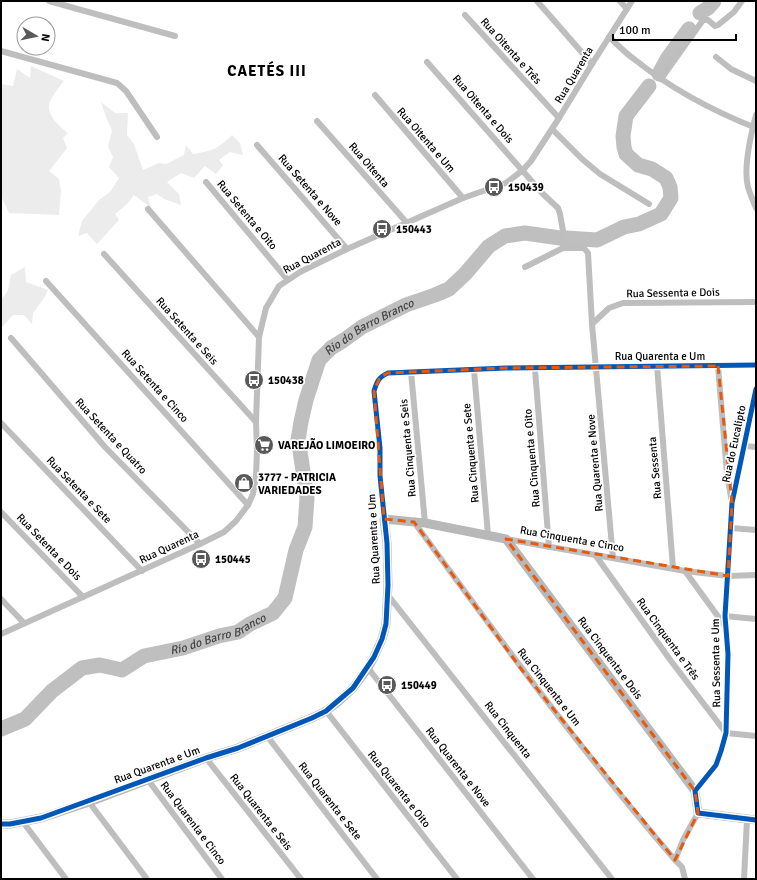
<svg xmlns="http://www.w3.org/2000/svg" width="757" height="880" font-family="Signika,sans-serif">
<style>
.green{fill:#ececec}
.lines{fill:none;stroke-linecap:round;stroke-linejoin:round}
.river{stroke:#bfbfbf;stroke-width:15}
.street{stroke:#bebebe;stroke-width:6}
.secondary{stroke:#b8b8b8;stroke-width:9}
.cycleway-casing{stroke:#fff;stroke-width:8}
.cycleway{stroke:#0057b8;stroke-width:5}
.marked{fill:none;stroke:#e8590c;stroke-width:3;stroke-dasharray:8 5;stroke-linejoin:round}
.labels{text-anchor:middle;dominant-baseline:central;stroke-width:3.5;stroke-linejoin:round;paint-order:stroke}
.street-label{font-size:11px;fill:#000;stroke:#fff}
.poi-label{font-size:11px;font-weight:bold;fill:#000;stroke:#fff;text-anchor:start}
.water-label{font-size:12px;font-style:italic;fill:#444;stroke:#fff}
.district-label{font-size:15px;font-weight:bold;letter-spacing:1px;fill:#000;stroke:#fff}
</style>
<rect width="100%" height="100%" fill="#fff"/>
<!-- green -->
<g class="green">
<path d="M31 66 64 81C59 87 53 95 50 102 45 114 59 126 68 133L63 138 67 148 49 171 59 179 61 191 59 215 9 213 1 196V84L13 86 17 69 30 78Z"/>
<path d="M101 102 115 113H128L127 135 134 144 143 170 159 163 166 164 184 155 186 145 193 154C212 151 218 149 232 135L240 143 243 155 230 152 219 160 223 165 216 174 205 166 194 178 181 173 167 182 179 194 181 205 164 199 157 194 148 197 151 208 134 195 127 204 115 214 119 220 97 244 87 233 78 236 82 221 99 200 110 192 119 178 109 167 113 157 108 146 112 131 106 117Z"/>
<path d="M25 267 26 282 48 290 44 298 33 313 32 324 24 315H13L1 328V291L3 298 8 290 11 275Z"/>
</g>
<g class="lines">
<!-- river -->
<g class="river">
<path d="M700 13 708 8 714 1"/>
<path d="M659 74 667 59 689 29"/>
<path d="M566 238 597 240 624 227 639 224 661 214 671 198 670 187 666 178 652 169 638 165 626 154 624 147 623 136 626 116 649 86"/>
<path id="s1" d="M1 729 25 719 52 691 82 668 100 665 122 670 144 656 183 648 219 636 238 632 250 624 273 613 285 598 296 550 305 527 307 498 300 451 298 440 301 422 306 400 319 360 331 348 344 340 362 327 406 305 435 295 449 289 465 274 489 246 505 236 525 233 560 238"/>
</g>
<!-- street -->
<g class="street">
<path d="M49 1 175 36"/>
<path d="M537 1 592 64"/>
<path d="M620 1 627 9"/>
<path d="M465 15 559 118"/>
<path d="M609 37C617 44 625 53 634 59 670 88 713 111 756 128"/>
<path d="M1 51 117 83 126 91 157 137"/>
<path d="M716 57 731 69 756 81"/>
<path d="M427 62 543 194 558 208 560 214 563 231V248L525 267"/>
<path d="M661 79 703 20H708L715 26 718 25 734 12 742 1"/>
<path d="M375 95 463 198"/>
<path d="M756 115C751 134 743 168 748 187 750 194 753 201 756 208"/>
<path d="M317 121 407 223"/>
<path d="M552 129 582 159 600 174 649 204"/>
<path d="M257 145 347 249"/>
<path d="M206 182 287 279"/>
<path d="M148 209 259 337"/>
<path d="M563 248H584L588 253 592 324"/>
<path d="M104 254 256 422"/>
<path d="M46 281 248 505"/>
<path d="M11 338 105 447 200 544"/>
<path d="M657 366 673 568"/>
<path d="M535 369 549 547"/>
<path d="M474 370 488 535"/>
<path d="M411 372 425 523"/>
<path d="M1 423 142 571"/>
<path d="M745 446 756 447"/>
<path d="M733 500 756 389"/>
<path d="M1 512 83 597"/>
<path d="M384 519 380 476V448L374 391C377 381 379 377 388 373L506 368 756 365"/>
<path d="M414 522C498 637 582 752 675 860"/>
<path d="M731 528 756 530"/>
<path d="M506 539 685 571 728 576 756 575"/>
<path d="M596 556 671 661 726 733 756 736"/>
<path d="M613 558 592 324 609 308 623 303 756 302"/>
<path d="M685 571 725 626"/>
<path d="M387 594 612 879"/>
<path d="M1 599 24 623"/>
<path d="M725 616 756 619"/>
<path d="M1 634 200 544 224 532 236 521 248 505 253 494 256 476 257 451 256 422 259 337 266 308 279 286 300 272 347 249 463 198 506 183 523 170 531 161 559 118 592 64 632 1"/>
<path d="M368 668 533 879"/>
<path d="M326 711 457 879"/>
<path d="M267 736 377 879"/>
<path d="M206 758 301 879"/>
<path d="M148 780 222 879"/>
<path d="M695 791 716 765 721 751 726 733 728 654 725 616 732 503 727 474 718 366"/>
<path d="M89 802 147 879"/>
<path d="M23 822 66 879"/>
<path d="M685 879 682 867 675 860 683 840 698 813"/>
<path d="M744 879 747 819"/>
</g>
<!-- secondary -->
<path class="secondary" d="M1 824H10L41 818 89 802 206 758 238 748 312 718 326 711 338 702 353 688 368 668 374 657 382 639 386 624 388 585 387 543 384 519 425 523 506 539 695 791 698 813 756 820"/>
<defs>
<g id="cycleway">
<path d="M756 389 732 503 725 616 728 654 726 733 721 751 716 765 695 791 698 813 756 820"/>
<path d="M1 824H10L41 818 206 758 238 748 312 718 326 711 353 688 374 657 382 639 386 624 388 585 387 543 380 476V448L374 391C377 381 379 377 388 373L506 368 756 365"/>
</g>
</defs>
<!-- cycleway casing -->
<use href="#cycleway" class="cycleway-casing"/>
<!-- cycleway -->
<use href="#cycleway" class="cycleway"/>
</g>
<!-- marked area -->
<path class="marked" d="M718 366 732 503 728 576 506 539 695 791 698 813 675 860 522 670 414 522 384 519 374 391 380 377 388 373 506 368Z"/>
<!-- icons -->
<defs>
<symbol id="bus-disc" viewBox="-11 -11 22 22"><circle r="9.5" fill="#595959" stroke="#fff"/><path d="M-5-6H5V4H4V6H2V4H-2V6H-4V4H-5ZM-3.5-4V0h7V-4ZM-3.5 1.2v1.5H-2V1.2ZM2 1.2v1.5H3.5V1.2Z" fill="#fff"/></symbol>
<symbol id="supermarket-disc" viewBox="-11 -11 22 22"><circle r="9.5" fill="#595959" stroke="#fff"/><path d="M-6-5.5h2.5l.6 2H6L4.5 2H-2.5L-4.4-4H-6ZM-1.5 3.2a1.3 1.3 0 1 0 .1 0ZM3 3.2a1.3 1.3 0 1 0 .1 0Z" fill="#fff"/></symbol>
<symbol id="shop-disc" viewBox="-11 -11 22 22"><circle r="9.5" fill="#595959" stroke="#fff"/><path d="M-5-2.5h2.3a2.7 3.5 0 0 1 5.4 0H5L5.5 6h-11ZM-1.5-2.5h3a1.5 2.3 0 0 0-3 0Z" fill="#fff"/></symbol>
</defs>
<g fill-rule="evenodd">
<use href="#bus-disc" x="483" y="176" width="22" height="22"/>
<use href="#bus-disc" x="371" y="218" width="22" height="22"/>
<use href="#bus-disc" x="243" y="369" width="22" height="22"/>
<use href="#supermarket-disc" x="253" y="434" width="22" height="22"/>
<use href="#shop-disc" x="233" y="472" width="22" height="22"/>
<use href="#bus-disc" x="190" y="548" width="22" height="22"/>
<use href="#bus-disc" x="376" y="674" width="22" height="22"/>
</g>
<g class="labels">
<!-- street labels -->
<g class="street-label">
<text transform="translate(511 51) rotate(48)">Rua Oitenta e Três</text>
<text transform="translate(574 75) rotate(-59)">Rua Quarenta</text>
<text transform="translate(483 109) rotate(49)">Rua Oitenta e Dois</text>
<text transform="translate(426 140) rotate(49)">Rua Oitenta e Um</text>
<text transform="translate(369 165) rotate(49)">Rua Oitenta</text>
<text transform="translate(310 190) rotate(49)">Rua Setenta e Nove</text>
<text transform="translate(247 215) rotate(50)">Rua Setenta e Oito</text>
<text transform="translate(312 256) rotate(-28)">Rua Quarenta</text>
<text transform="translate(673 293) rotate(-1)">Rua Sessenta e Dois</text>
<text transform="translate(187 331) rotate(48)">Rua Setenta e Seis</text>
<text x="660" y="356">Rua Quarenta e Um</text>
<text transform="translate(155 386) rotate(48)">Rua Setenta e Cinco</text>
<text transform="translate(111 436) rotate(47)">Rua Setenta e Quatro</text>
<text transform="translate(734 444) rotate(-78)">Rua do Eucalipto</text>
<text transform="translate(408 448) rotate(-95)">Rua Cinquenta e Seis</text>
<text transform="translate(471 453) rotate(-95)">Rua Cinquenta e Sete</text>
<text transform="translate(532 458) rotate(-95)">Rua Cinquenta e Oito</text>
<text transform="translate(595 463) rotate(-95)">Rua Quarenta e Nove</text>
<text transform="translate(655 468) rotate(-95)">Rua Sessenta</text>
<text transform="translate(79 490) rotate(46)">Rua Setenta e Sete</text>
<text transform="translate(374 539) rotate(-93)">Rua Quarenta e Um</text>
<text transform="translate(572 539) rotate(10)">Rua Cinquenta e Cinco</text>
<text transform="translate(49 547) rotate(46)">Rua Setenta e Dois</text>
<text transform="translate(169 547) rotate(-25)">Rua Quarenta</text>
<text transform="translate(668 639) rotate(54)">Rua Cinquenta e Três</text>
<text transform="translate(610 658) rotate(53)">Rua Cinquenta e Dois</text>
<text transform="translate(716 663) rotate(-91)">Rua Sessenta e Um</text>
<text transform="translate(549 687) rotate(52)">Rua Cinquenta e Um</text>
<text transform="translate(508 730) rotate(52)">Rua Cinquenta</text>
<text transform="translate(157 765) rotate(-20)">Rua Quarenta e Um</text>
<text transform="translate(458 767) rotate(52)">Rua Quarenta e Nove</text>
<text transform="translate(399 789) rotate(52)">Rua Quarenta e Oito</text>
<text transform="translate(330 801) rotate(52)">Rua Quarenta e Sete</text>
<text transform="translate(261 812) rotate(52)">Rua Quarenta e Seis</text>
<text transform="translate(193 823) rotate(53)">Rua Quarenta e Cinco</text>
</g>
<!-- poi labels -->
<g class="poi-label">
<text x="508" y="187">150439</text>
<text x="396" y="229">150443</text>
<text x="268" y="380">150438</text>
<text x="278" y="445">VAREJÃO LIMOEIRO</text>
<text x="258" y="477">3777 - PATRICIA<tspan x="258" dy="13">VARIEDADES</tspan></text>
<text x="215" y="559">150445</text>
<text x="401" y="685">150449</text>
</g>
<!-- water labels -->
<g class="water-label">
<text stroke="none"><textPath href="#s1" startOffset="631">Rio do Barro Branco</textPath></text>
<text stroke="none"><textPath href="#s1" startOffset="247">Rio do Barro Branco</textPath></text>
</g>
<!-- district labels -->
<g class="district-label">
<text x="267" y="71">CAETÉS III</text>
</g>
</g>
<!-- border -->
<rect width="757" height="880" fill="none" stroke="#000000" stroke-width="4"/>
<!-- north arrow -->
<g transform="translate(36 36) rotate(99)"><circle r="19" fill="#ffffff" stroke="#999999"/>
<path d="M0-3L7 15L0 10L-7 15Z" fill="#595959"/>
<text y="-6" font-size="11" font-weight="bold" text-anchor="middle" fill="#000000">N</text>
</g>
<!-- scale -->
<path d="M613 34v6h123v-6" fill="none" stroke="#000000" stroke-width="2"/>
<text x="619" y="34" font-size="12" fill="#000000" stroke="#ffffff" stroke-width="3" paint-order="stroke">100 m</text>
</svg>
